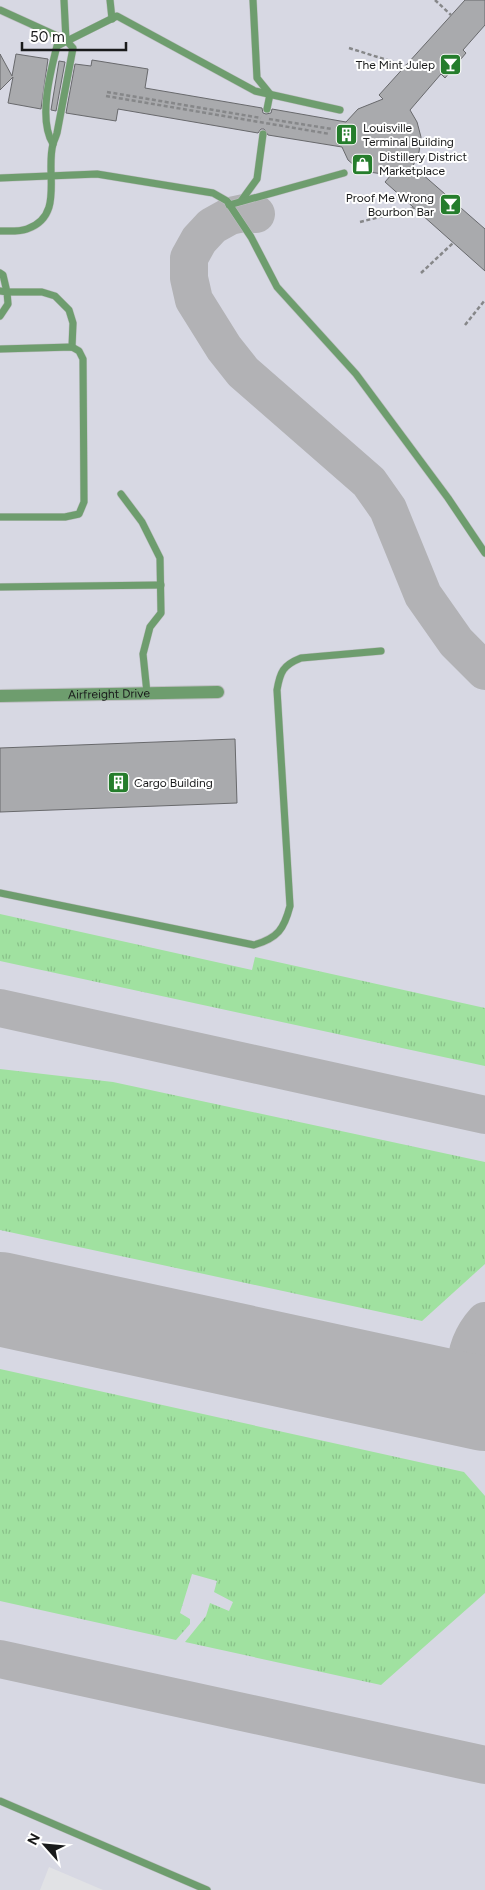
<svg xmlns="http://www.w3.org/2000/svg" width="485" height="1890" font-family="Figtree,sans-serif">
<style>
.built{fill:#d7d8e3}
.grass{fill:url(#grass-tufts)}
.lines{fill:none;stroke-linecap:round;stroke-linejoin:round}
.taxiway{stroke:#b2b2b5;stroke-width:38}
.runway{stroke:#b2b2b5;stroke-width:94}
.building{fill:#a9aaad;stroke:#68696c}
.lane-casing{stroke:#bdbec1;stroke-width:8}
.street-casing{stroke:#bdbec1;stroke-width:14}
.path{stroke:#868789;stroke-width:2.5;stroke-dasharray:4 2.5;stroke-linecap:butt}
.lane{stroke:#6e9d6e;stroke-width:7}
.street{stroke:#6e9d6e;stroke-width:12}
.labels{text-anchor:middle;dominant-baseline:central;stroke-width:4;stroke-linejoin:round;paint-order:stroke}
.poi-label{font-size:12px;fill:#191a1b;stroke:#fff;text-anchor:start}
.street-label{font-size:12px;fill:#191a1b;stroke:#fff}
</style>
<defs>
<pattern id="grass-tufts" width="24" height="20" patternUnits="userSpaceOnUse" patternTransform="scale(1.25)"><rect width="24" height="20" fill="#a0e1a0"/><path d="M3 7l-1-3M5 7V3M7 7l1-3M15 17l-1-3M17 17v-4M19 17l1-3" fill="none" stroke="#89c089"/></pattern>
</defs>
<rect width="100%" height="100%" fill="#e1e2e5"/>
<!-- built -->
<path class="built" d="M0 0H485V1890H103L49 1867 40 1890H0Z"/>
<!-- grass -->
<g class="grass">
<path d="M0 914 252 970 255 957 485 1008V1066L0 961Z"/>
<path d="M0 1069 113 1082 485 1162V1264L422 1321 0 1230Z"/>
<path d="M0 1369 464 1472 485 1496V1593L381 1685 185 1642 206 1616 210 1603 229 1611 233 1602 214 1592 217 1581 192 1574 180 1613 190 1619V1624L176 1640 0 1601Z"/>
</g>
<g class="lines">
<!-- taxiway -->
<g class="taxiway">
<path d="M256 214 244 213 230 216 212 226 199 240 189 258V278L194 300 224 348 243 372 369 482 388 509 423 595 456 642 485 671"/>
<path d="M0 1008 485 1115"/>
<path d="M0 1298 26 1304"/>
<path d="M485 1321C458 1351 461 1393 485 1423"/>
<path d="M0 1659 485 1765"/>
</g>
<!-- runway -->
<path class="runway" d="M0 1299 485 1404"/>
</g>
<!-- building -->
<g class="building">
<path d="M465 0H485V25L463 50 466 53 445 78 441 74 410 110 417 122 421 137 419 152 413 166 485 229V271L385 182 391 175 361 171 348 160 342 147 268 135 264 129H261L258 133 118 109 116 121 66 113 75 64 91 66 92 60 148 69 145 88 262 108 263 113 266 114 271 113 272 109 346 122 358 109 383 99 379 95Z"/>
<path d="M0 54 12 76 16 54 48 59 41 109 8 103 13 77 0 90Z"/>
<path d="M59 61 65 62 56 111 51 110Z"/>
<path d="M235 739 237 803 0 812V748Z"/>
</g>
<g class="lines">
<defs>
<g id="lane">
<path d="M64 0 66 40"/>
<path d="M110 0 112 19"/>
<path d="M253 0 257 78 270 94 267 109"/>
<path d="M0 10 66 40 73 48 57 133C56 137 54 140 53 144 45 173 65 216 27 229 19 232 8 231 0 231"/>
<path d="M53 144C38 120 50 73 57 46L117 16 255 91 340 110"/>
<path d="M0 178 97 174 213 193 227 201 251 237 277 287 356 374 448 498 485 553"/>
<path d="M241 201 257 179 263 134"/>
<path d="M229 205 344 173"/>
<path d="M0 273 3 275 7 292H42L55 296 69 310 73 323 72 347"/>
<path d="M0 291 7 292 8 304 0 316"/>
<path d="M0 349 72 347 79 351 83 359 84 502 79 514 65 517H0"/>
<path d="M121 494 142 522 160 558 161 613 150 627 143 654 147 693"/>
<path d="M0 587 161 585"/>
<path d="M0 893 254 945C278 938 284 929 290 906L277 690C280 672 283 665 301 658L381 651"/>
<path d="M0 1801 207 1890"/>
</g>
<g id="street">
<path id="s1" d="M0 696 218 692"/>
</g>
</defs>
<!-- lane casing -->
<use href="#lane" class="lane-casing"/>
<!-- street casing -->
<use href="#street" class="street-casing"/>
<!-- path -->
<g class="path">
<path d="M435 0 451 15"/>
<path d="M349 48 406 66"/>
<path d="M107 92 261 118"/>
<path d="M106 96 330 134"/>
<path d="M269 119 332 129"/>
<path d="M360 222 414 208"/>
<path d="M421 273 453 243"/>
<path d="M465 325 485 300"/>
</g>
<!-- lane -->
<use href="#lane" class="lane"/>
<!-- street -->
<use href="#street" class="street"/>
</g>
<!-- icons -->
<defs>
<symbol id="bar-square" viewBox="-11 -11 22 22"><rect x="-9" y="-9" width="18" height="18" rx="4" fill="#257d2c" stroke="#fff"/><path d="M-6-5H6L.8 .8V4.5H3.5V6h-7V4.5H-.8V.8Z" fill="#fff"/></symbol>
<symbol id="building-square" viewBox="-11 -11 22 22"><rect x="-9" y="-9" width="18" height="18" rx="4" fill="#257d2c" stroke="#fff"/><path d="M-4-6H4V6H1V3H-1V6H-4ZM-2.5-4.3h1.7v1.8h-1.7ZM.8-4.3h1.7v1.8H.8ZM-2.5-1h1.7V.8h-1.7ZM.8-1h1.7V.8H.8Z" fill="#fff"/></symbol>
<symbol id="shop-square" viewBox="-11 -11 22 22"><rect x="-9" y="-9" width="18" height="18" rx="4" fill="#257d2c" stroke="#fff"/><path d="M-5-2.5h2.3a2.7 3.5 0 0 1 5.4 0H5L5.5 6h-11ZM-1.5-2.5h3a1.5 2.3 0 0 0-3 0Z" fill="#fff"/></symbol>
</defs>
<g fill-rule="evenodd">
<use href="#bar-square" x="438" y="52" width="25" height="25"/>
<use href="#building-square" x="334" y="122" width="25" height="25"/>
<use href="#shop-square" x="350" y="152" width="25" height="25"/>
<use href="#bar-square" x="438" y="192" width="25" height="25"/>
<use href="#building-square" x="106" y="770" width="25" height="25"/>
</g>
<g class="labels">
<!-- poi labels -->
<g class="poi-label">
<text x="435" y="65" text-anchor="end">The Mint Julep</text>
<text x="363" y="128">Louisville<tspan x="363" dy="14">Terminal Building</tspan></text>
<text x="379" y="157">Distillery District<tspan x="379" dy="14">Marketplace</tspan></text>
<text x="434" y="198" text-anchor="end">Proof Me Wrong<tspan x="434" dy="14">Bourbon Bar</tspan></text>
<text x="134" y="783">Cargo Building</text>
</g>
<!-- street labels -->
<g class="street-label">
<text stroke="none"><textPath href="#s1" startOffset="109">Airfreight Drive</textPath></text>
</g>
</g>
<!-- north arrow -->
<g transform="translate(45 1845) rotate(297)" stroke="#ffffff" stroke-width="4" paint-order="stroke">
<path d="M0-4L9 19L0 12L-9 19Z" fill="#191a1b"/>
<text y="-8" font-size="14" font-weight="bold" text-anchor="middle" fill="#191a1b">N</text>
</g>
<!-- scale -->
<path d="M22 42v8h104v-8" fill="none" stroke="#191a1b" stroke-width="2.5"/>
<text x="30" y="42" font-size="15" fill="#191a1b" stroke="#ffffff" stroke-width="4" paint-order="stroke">50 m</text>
</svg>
